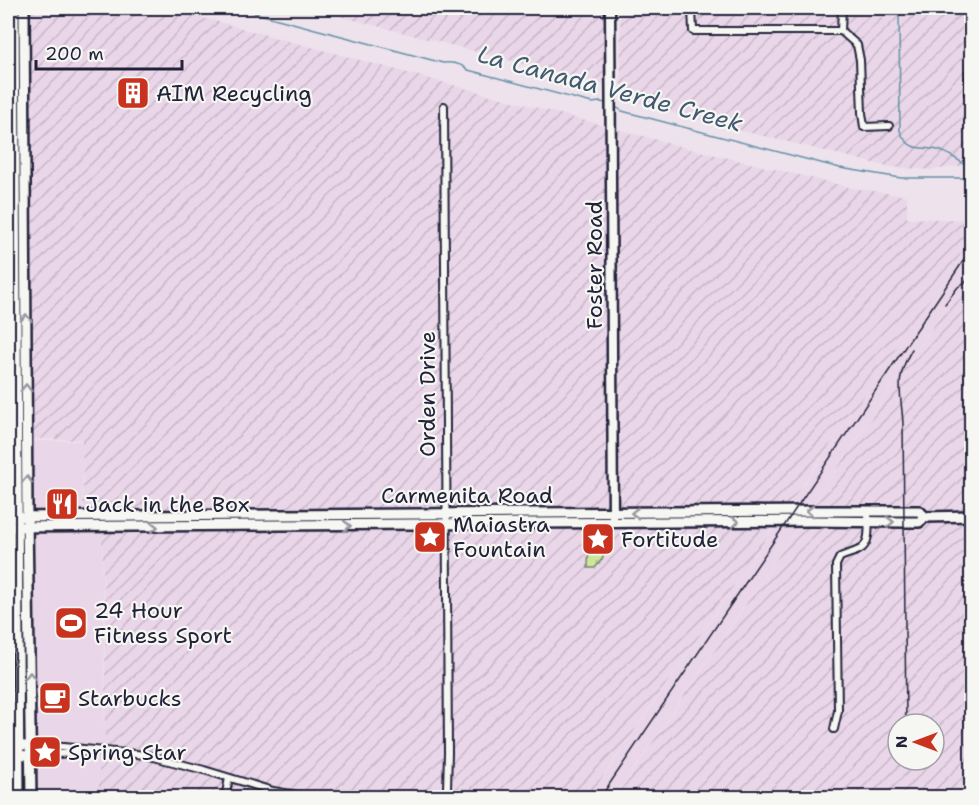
<svg xmlns="http://www.w3.org/2000/svg" width="979" height="805" font-family="'Shantell Sans',sans-serif">
<style>
.built{fill:#e9d6e8}
.industrial{fill:url(#industrial-furrows);fill-rule:evenodd}
.grass{fill:url(#grass-tufts);stroke:#77846c;stroke-width:1.5}
.lines{fill:none;stroke-linecap:round;stroke-linejoin:round}
.stream{stroke:#6390a7;stroke-width:1.5}
.street-casing{stroke:#22223b;stroke-width:10}
.secondary-casing{stroke:#22223b;stroke-width:13}
.primary-casing{stroke:#22223b;stroke-width:14}
.street{stroke:#f6f6f2;stroke-width:6}
.secondary{stroke:#f6f6f2;stroke-width:8}
.primary{stroke:#f6f6f2;stroke-width:9}
.rail{stroke:#22223b;stroke-width:1.5}
.oneway{stroke:#9797a0}
.labels{text-anchor:middle;dominant-baseline:central;stroke-width:4.5;stroke-linejoin:round;paint-order:stroke}
.poi-label{font-size:22px;fill:#22223b;stroke:#f6f6f2;text-anchor:start}
.street-label{font-size:22px;fill:#22223b;stroke:#f6f6f2}
.water-label{font-size:24px;font-style:italic;fill:#425971;stroke:#f6f6f2}
</style>
<defs>
<pattern id="industrial-furrows" width="10" height="10" patternUnits="userSpaceOnUse" patternTransform="scale(1.5)"><rect width="10" height="10" fill="#e9d6e8"/><path d="M-1 1l2-2M0 10L10 0M9 11l2-2" fill="none" stroke="#c8b7c8"/></pattern>
<pattern id="grass-tufts" width="24" height="20" patternUnits="userSpaceOnUse" patternTransform="scale(1.5)"><rect width="24" height="20" fill="#cce69d"/><path d="M3 7l-1-3M5 7V3M7 7l1-3M15 17l-1-3M17 17v-4M19 17l1-3" fill="none" stroke="#afc588"/></pattern>
</defs>
<rect width="100%" height="100%" fill="#eee3ec"/>
<filter id="ink" filterUnits="userSpaceOnUse"><feTurbulence type="fractalNoise" baseFrequency=".0167" numOctaves="2"/><feDisplacementMap in="SourceGraphic" scale="12" xChannelSelector="R" yChannelSelector="G"/><feConvolveMatrix kernelMatrix="1 2 1 2 8 2 1 2 1" color-interpolation-filters="sRGB"/></filter>
<g filter="url(#ink)">
<!-- built -->
<g class="built">
<path d="M8 228H9L11 506 8 510Z"/>
<path d="M971 235V270L615 797 589 798 817 465Z"/>
<path d="M33 441H82V533H102L105 742 99 763V797H38Z"/>
<path d="M8 534 11 538 13 716 12 734 8 737Z"/>
</g>
<!-- industrial -->
<g class="industrial">
<path d="M30 8H166L691 149 853 188 907 196V218L971 220V239L589 797H99V762L105 742V625L101 511 83 510 82 440 33 439Z"/>
<path d="M308 8H605L607 84 597 83Z"/>
<path d="M620 8H971V164L933 170 890 167 685 117 621 97Z"/>
<path d="M971 271V797L615 798 908 364ZM898 724H934V760H898Z"/>
</g>
<!-- grass -->
<path class="grass" d="M601 529 606 534V541L602 547 603 558 595 568H588L589 539 585 538V533L587 530Z"/>
<g class="lines">
<!-- stream -->
<g class="stream">
<path d="M233 8H235"/>
<path d="M244 8 250 10 255 13 443 63C452 62 462 64 468 70L592 103 600 102 606 103"/>
<path d="M899 8 900 131C910 154 922 145 941 151 952 155 962 163 972 169"/>
<path d="M613 105 622 111 840 168 901 178H972"/>
</g>
<defs>
<g id="street">
<path d="M692 8 693 31H841L842 8"/>
<path d="M841 31 857 45 860 60 862 113 864 127 889 126"/>
<path d="M968 94 972 45"/>
<path d="M834 729 838 711 836 565 840 557C847 554 853 553 859 550 872 544 868 523 868 512"/>
<path d="M31 746 63 747 146 755 204 770 273 791 314 798"/>
<path d="M31 756 85 752"/>
<path d="M225 798 229 778"/>
<path d="M439 798 444 795 447 789 448 752 444 106"/>
</g>
<g id="secondary">
<path d="M610 8 613 520"/>
<path d="M8 744 31 746"/>
<path d="M8 753 31 756"/>
</g>
<g id="primary">
<path d="M14 8 19 798"/>
<path d="M24 8 27 517 31 798"/>
<path d="M8 517 818 511H919L925 517"/>
<path d="M8 527 812 521 904 522H919L925 517 972 516"/>
</g>
</defs>
<!-- street casing -->
<use href="#street" class="street-casing"/>
<!-- secondary casing -->
<use href="#secondary" class="secondary-casing"/>
<!-- primary casing -->
<use href="#primary" class="primary-casing"/>
<!-- street -->
<use href="#street" class="street"/>
<!-- secondary -->
<use href="#secondary" class="secondary"/>
<!-- primary -->
<use href="#primary" class="primary"/>
<!-- rail -->
<g class="rail">
<path d="M945 304 958 287 972 277"/>
<path d="M906 724 903 423C901 391 894 380 912 349"/>
<path d="M600 798 972 248"/>
</g>
</g>
<!-- one-way arrows -->
<defs><path id="oneway-chevron" d="M-2-3.5L2.5 0L-2 3.5" fill="none" stroke-width="1.6" stroke-linecap="round" stroke-linejoin="round" transform="scale(1.5)"/></defs>
<g class="oneway">
<use href="#oneway-chevron" transform="translate(26 318) rotate(-90)"/>
<use href="#oneway-chevron" transform="translate(26 388) rotate(-90)"/>
<use href="#oneway-chevron" transform="translate(27 480) rotate(-90)"/>
<use href="#oneway-chevron" transform="translate(810 511) rotate(180)"/>
<use href="#oneway-chevron" transform="translate(635 513) rotate(179)"/>
<use href="#oneway-chevron" transform="translate(735 522)"/>
<use href="#oneway-chevron" transform="translate(890 522) rotate(-1)"/>
<use href="#oneway-chevron" transform="translate(347 526)"/>
<use href="#oneway-chevron" transform="translate(154 527)"/>
<use href="#oneway-chevron" transform="translate(30 676) rotate(-91)"/>
</g>
</g>
<!-- icons -->
<defs>
<symbol id="building-square" viewBox="-11 -11 22 22"><rect x="-9" y="-9" width="18" height="18" rx="4" fill="#c8321e" stroke="#f6f6f2"/><path d="M-4-6H4V6H1V3H-1V6H-4ZM-2.5-4.3h1.7v1.8h-1.7ZM.8-4.3h1.7v1.8H.8ZM-2.5-1h1.7V.8h-1.7ZM.8-1h1.7V.8H.8Z" fill="#fff"/></symbol>
<symbol id="restaurant-square" viewBox="-11 -11 22 22"><rect x="-9" y="-9" width="18" height="18" rx="4" fill="#c8321e" stroke="#f6f6f2"/><path d="M-5-6h1v4h1v-4h1v4h1v-4h1v5L-1.5 .5V6h-2V.5L-5-1ZM5-6V6H3V1.5H1.5Q1.5-4 5-6Z" fill="#fff"/></symbol>
<symbol id="sight-square" viewBox="-11 -11 22 22"><rect x="-9" y="-9" width="18" height="18" rx="4" fill="#c8321e" stroke="#f6f6f2"/><path d="M0-6L1.8-2.2L6-1.7L2.9 1.2L3.7 5.4L0 3.3L-3.7 5.4L-2.9 1.2L-6-1.7L-1.8-2.2Z" fill="#fff"/></symbol>
<symbol id="stadium-square" viewBox="-11 -11 22 22"><rect x="-9" y="-9" width="18" height="18" rx="4" fill="#c8321e" stroke="#f6f6f2"/><path d="M0-5a6.5 5 0 1 0 0 10a6.5 5 0 1 0 0-10ZM-3.5-1.8h7v3.6h-7Z" fill="#fff"/></symbol>
<symbol id="cafe-square" viewBox="-11 -11 22 22"><rect x="-9" y="-9" width="18" height="18" rx="4" fill="#c8321e" stroke="#f6f6f2"/><path d="M-5.5-4.5H6V0H3Q3 3.5 0 3.5H-2.5Q-5.5 3.5-5.5 0ZM3-3.2v2h1.7v-2ZM-6 4.5H4V6H-6Z" fill="#fff"/></symbol>
</defs>
<g fill-rule="evenodd">
<use href="#building-square" x="114" y="74" width="38" height="38"/>
<use href="#restaurant-square" x="43" y="485" width="38" height="38"/>
<use href="#sight-square" x="411" y="518" width="38" height="38"/>
<use href="#sight-square" x="579" y="520" width="38" height="38"/>
<use href="#stadium-square" x="52" y="604" width="38" height="38"/>
<use href="#cafe-square" x="36" y="679" width="38" height="38"/>
<use href="#sight-square" x="26" y="733" width="38" height="38"/>
</g>
<g class="labels">
<!-- poi labels -->
<g class="poi-label">
<text x="156" y="93">AIM Recycling</text>
<text x="85" y="504">Jack in the Box</text>
<text x="453" y="524">Maiastra<tspan x="453" dy="25">Fountain</tspan></text>
<text x="621" y="539">Fortitude</text>
<text x="94" y="610">24 Hour<tspan x="94" dy="25">Fitness Sport</tspan></text>
<text x="78" y="698">Starbucks</text>
<text x="68" y="752">Spring Star</text>
</g>
<!-- street labels -->
<g class="street-label">
<text transform="translate(594 265) rotate(-90)">Foster Road</text>
<text transform="translate(427 394) rotate(-90)">Orden Drive</text>
<text x="467" y="495">Carmenita Road</text>
</g>
<!-- water labels -->
<g class="water-label">
<text transform="translate(610 89) rotate(15)">La Canada Verde Creek</text>
</g>
</g>
<!-- margin -->
<rect width="979" height="805" fill="none" stroke="#f6f6f2" stroke-width="30"/>
<rect x="15" y="15" width="949" height="775" fill="none" stroke="#22223b" stroke-width="2" filter="url(#ink)"/>
<!-- north arrow -->
<g transform="translate(916 742) rotate(270)"><circle r="28" fill="#f6f6f2" stroke="#a1a1a9" stroke-width="1.5"/>
<path d="M0-4.5L10 22L0 15L-10 22Z" fill="#c8321e"/>
<text y="-9" font-size="16" font-weight="bold" text-anchor="middle" fill="#22223b">N</text>
</g>
<!-- scale -->
<path d="M36 60v9h146v-9" fill="none" stroke="#22223b" stroke-width="3"/>
<text x="45" y="60" font-size="18" fill="#22223b" stroke="#f6f6f2" stroke-width="4.5" paint-order="stroke">200 m</text>
</svg>
